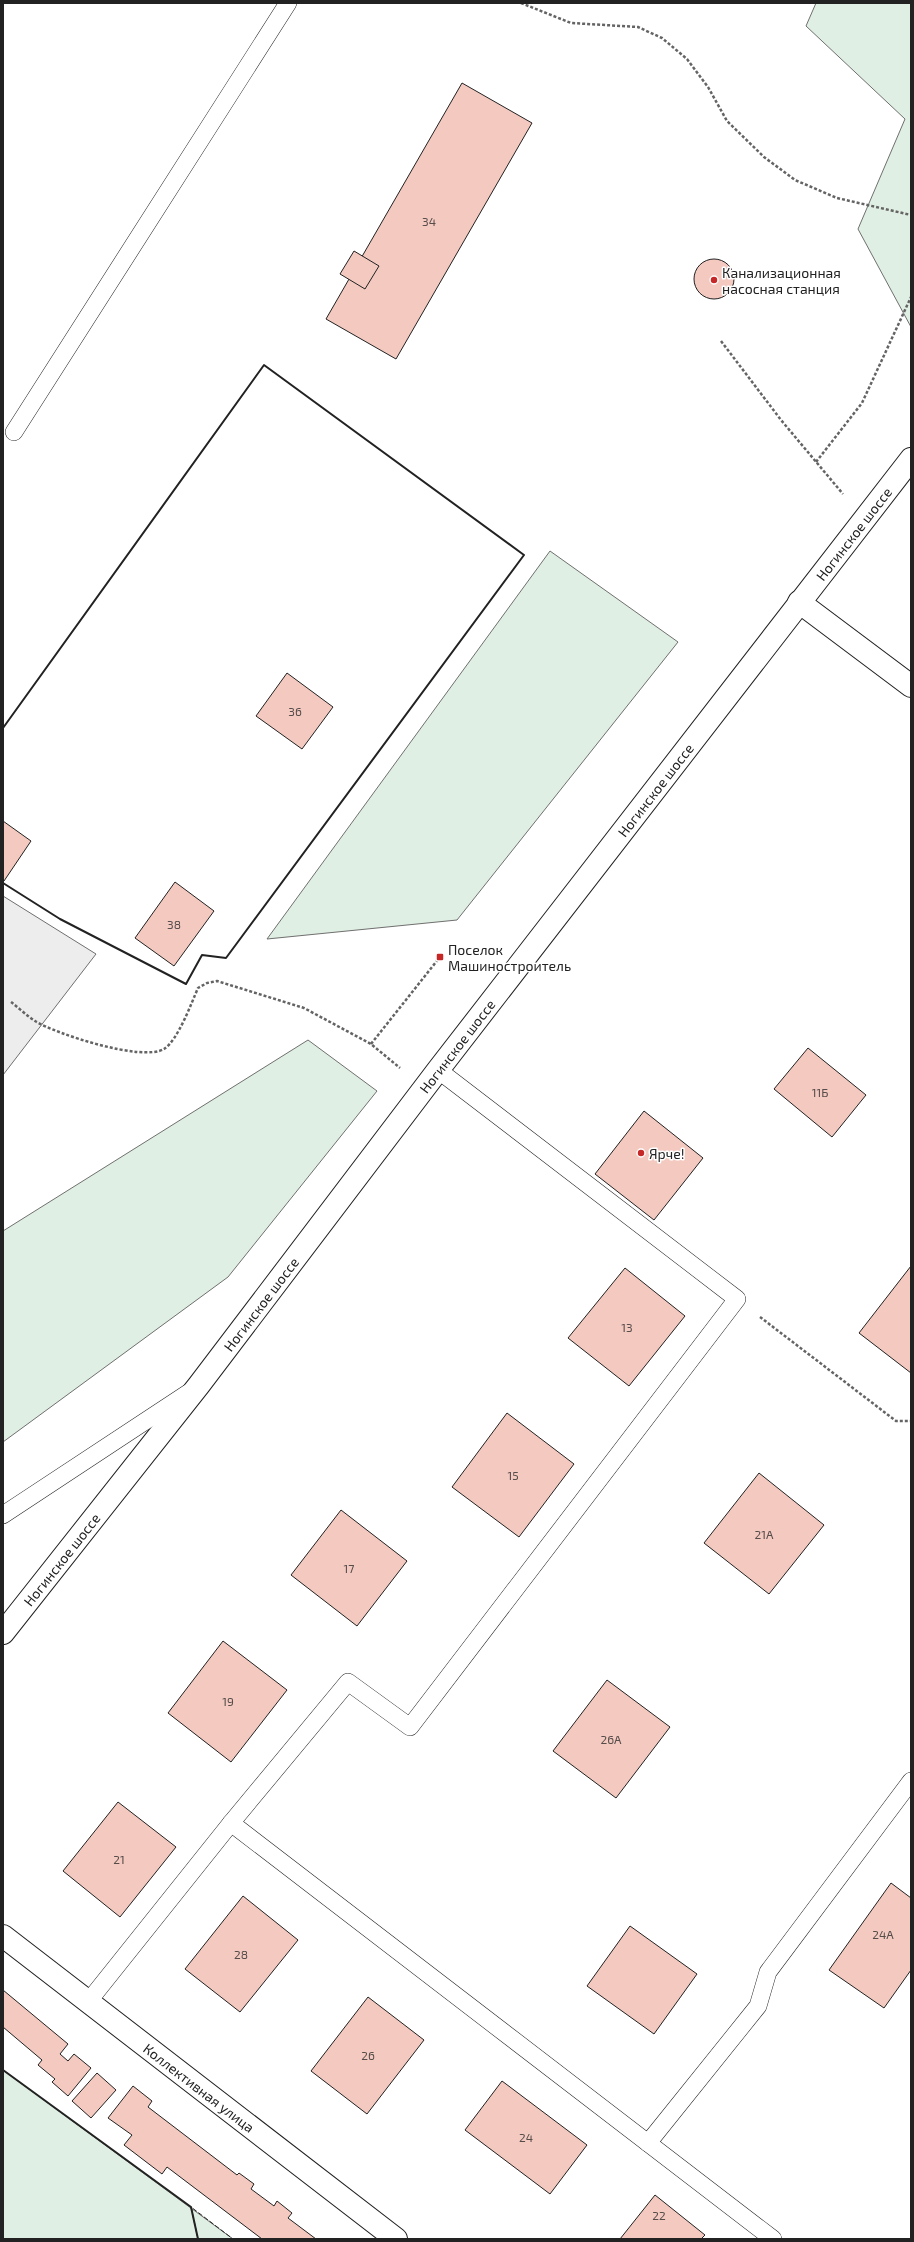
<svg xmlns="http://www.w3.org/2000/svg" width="914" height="2242" font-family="'Exo 2',sans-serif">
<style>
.green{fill:#e0efe3;stroke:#6f6f6f}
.parking{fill:#ededed;stroke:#6f6f6f}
.building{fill:#f3c9c0;stroke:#222}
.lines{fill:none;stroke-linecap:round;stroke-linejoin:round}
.lane-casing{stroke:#222;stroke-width:18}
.street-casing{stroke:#222;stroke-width:24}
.highway-casing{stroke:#222;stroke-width:24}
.path{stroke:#646464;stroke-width:2.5;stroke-dasharray:3 2;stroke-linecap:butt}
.lane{stroke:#fff;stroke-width:17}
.street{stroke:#fff;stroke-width:22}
.highway{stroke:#fff;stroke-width:22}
.fence{stroke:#222;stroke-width:1;stroke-dasharray:5 2;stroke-linecap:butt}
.wall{stroke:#222;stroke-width:2}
.poi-dot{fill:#c62828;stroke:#fff;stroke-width:1.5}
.labels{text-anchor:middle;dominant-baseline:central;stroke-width:3;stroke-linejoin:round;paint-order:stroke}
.number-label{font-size:12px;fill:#564c4a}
.poi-label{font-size:14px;fill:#222;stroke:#fff;text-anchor:start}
.street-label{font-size:14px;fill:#222;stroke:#fff}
</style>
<rect width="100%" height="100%" fill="#fff"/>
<!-- green -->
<g class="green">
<path d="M816 3H911V327L858 229 905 119 806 26Z"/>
<path d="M550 551 678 642 457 920 267 939Z"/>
<path d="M308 1040 377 1091 228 1277 3 1442V1231Z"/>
<path d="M3 2070 233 2239H3Z"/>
</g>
<!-- parking -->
<path class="parking" d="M3 896 96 954 3 1075Z"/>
<!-- building -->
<g class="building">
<path d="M462 83 532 123 396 359 326 319Z"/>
<path d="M354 251 379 266 365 289 340 274Z"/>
<circle cx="714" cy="279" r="20"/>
<path d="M287 673 333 707 302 749 256 716Z"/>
<path d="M3 821 31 841 4 881 3 880Z"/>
<path d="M175 882 214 911 174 966 135 938Z"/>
<path d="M808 1048 866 1095 832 1137 774 1089Z"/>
<path d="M644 1111 703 1158 654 1220 595 1174Z"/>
<path d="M911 1266V1373L859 1333Z"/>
<path d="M625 1268 685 1316 629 1386 568 1338Z"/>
<path d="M507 1413 574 1464 519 1537 452 1487Z"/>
<path d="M759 1473 824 1525 769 1594 704 1543Z"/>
<path d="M341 1510 407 1561 357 1626 291 1575Z"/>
<path d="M223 1641 287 1690 231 1762 168 1713Z"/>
<path d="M607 1680 670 1727 616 1798 553 1751Z"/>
<path d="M118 1802 176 1847 120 1917 63 1871Z"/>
<path d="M891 1883 911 1898V1970L884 2008 829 1970Z"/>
<path d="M243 1896 298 1940 240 2012 185 1969Z"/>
<path d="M630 1926 697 1974 654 2034 587 1986Z"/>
<path d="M3 1990 68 2044 60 2054 68 2061 74 2054 91 2068 68 2096 52 2082 55 2079 38 2065 42 2060 3 2027Z"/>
<path d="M368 1997 424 2040 367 2114 311 2071Z"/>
<path d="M97 2073 116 2090 91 2118 72 2101Z"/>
<path d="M502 2081 587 2145 550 2194 465 2130Z"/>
<path d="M133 2086 152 2101 148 2107 237 2175 239 2173 254 2184 251 2189 274 2206 277 2201 292 2213 288 2218 316 2239H262L167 2167 162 2174 124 2145 132 2135 108 2118Z"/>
<path d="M655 2195 705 2235 701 2239H620Z"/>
</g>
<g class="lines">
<defs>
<g id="lane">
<path d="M14 432 288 3"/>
<path d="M3 1515 188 1393"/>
<path d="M231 1823 773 2239"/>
<path d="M88 2002 231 1823 348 1682 410 1727 737 1299 438 1070"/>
<path d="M648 2143 758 2006 768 1972 911 1781"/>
</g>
<g id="street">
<path d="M799 602 911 686"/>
<path id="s1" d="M3 1936 396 2239"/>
</g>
<g id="highway">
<path id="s2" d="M3 1633 199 1385 438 1070 911 459"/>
</g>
</defs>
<!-- lane casing -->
<use href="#lane" class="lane-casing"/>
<!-- street casing -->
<use href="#street" class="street-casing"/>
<!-- highway casing -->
<use href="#highway" class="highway-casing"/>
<!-- path -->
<g class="path">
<path d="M521 3 571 23 638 27 662 38 687 59 708 87 727 121 764 157 795 180 837 198 911 215"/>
<path d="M721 341 781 420 843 494"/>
<path d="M816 462 862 403 911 297"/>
<path d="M11 1002C19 1008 27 1016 35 1021 56 1034 142 1062 164 1049 178 1040 191 1004 198 988L207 983 217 981 304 1008 371 1044 400 1068"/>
<path d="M371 1044 440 957"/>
<path d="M760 1317 896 1421H911"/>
</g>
<!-- lane -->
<use href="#lane" class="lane"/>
<!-- street -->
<use href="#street" class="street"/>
<!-- highway -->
<use href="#highway" class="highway"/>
<!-- fence -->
<path class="fence" d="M198 2239 191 2207 233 2239"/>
<!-- wall -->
<g class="wall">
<path d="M3 728 264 365 524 555 226 958 202 955 186 984 60 919 3 883"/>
<path d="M3 2070 191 2207 198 2239"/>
</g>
</g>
<!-- markers -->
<g class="poi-dot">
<circle cx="714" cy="280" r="4"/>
<rect x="436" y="953" width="8" height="8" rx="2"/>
<circle cx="641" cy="1153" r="4"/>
</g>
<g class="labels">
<!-- number labels -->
<g class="number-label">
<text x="429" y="221">34</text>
<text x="295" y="711">36</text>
<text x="174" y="924">38</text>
<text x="820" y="1092">11Б</text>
<text x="627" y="1327">13</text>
<text x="513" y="1475">15</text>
<text x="764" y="1534">21А</text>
<text x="349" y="1568">17</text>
<text x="228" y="1701">19</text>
<text x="611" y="1739">26А</text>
<text x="119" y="1859">21</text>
<text x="883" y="1934">24А</text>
<text x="241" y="1954">28</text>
<text x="368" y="2055">26</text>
<text x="526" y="2137">24</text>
<text x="659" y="2215">22</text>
</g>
<!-- poi labels -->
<g class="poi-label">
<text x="722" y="272">Канализационная<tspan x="722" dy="16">насосная станция</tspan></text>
<text x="448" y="949">Поселок<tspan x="448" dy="16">Машиностроитель</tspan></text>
<text x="649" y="1153">Ярче!</text>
</g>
<!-- street labels -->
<g class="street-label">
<text stroke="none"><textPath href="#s2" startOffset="1390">Ногинское шоссе</textPath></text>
<text stroke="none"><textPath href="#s2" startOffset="1066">Ногинское шоссе</textPath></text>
<text stroke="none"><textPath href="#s2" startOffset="742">Ногинское шоссе</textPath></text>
<text stroke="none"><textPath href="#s2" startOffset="418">Ногинское шоссе</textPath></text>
<text stroke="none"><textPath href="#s2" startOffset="94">Ногинское шоссе</textPath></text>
<text stroke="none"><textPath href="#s1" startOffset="248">Коллективная улица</textPath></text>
</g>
</g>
<!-- border -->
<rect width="914" height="2242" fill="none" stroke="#222222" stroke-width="8"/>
</svg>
